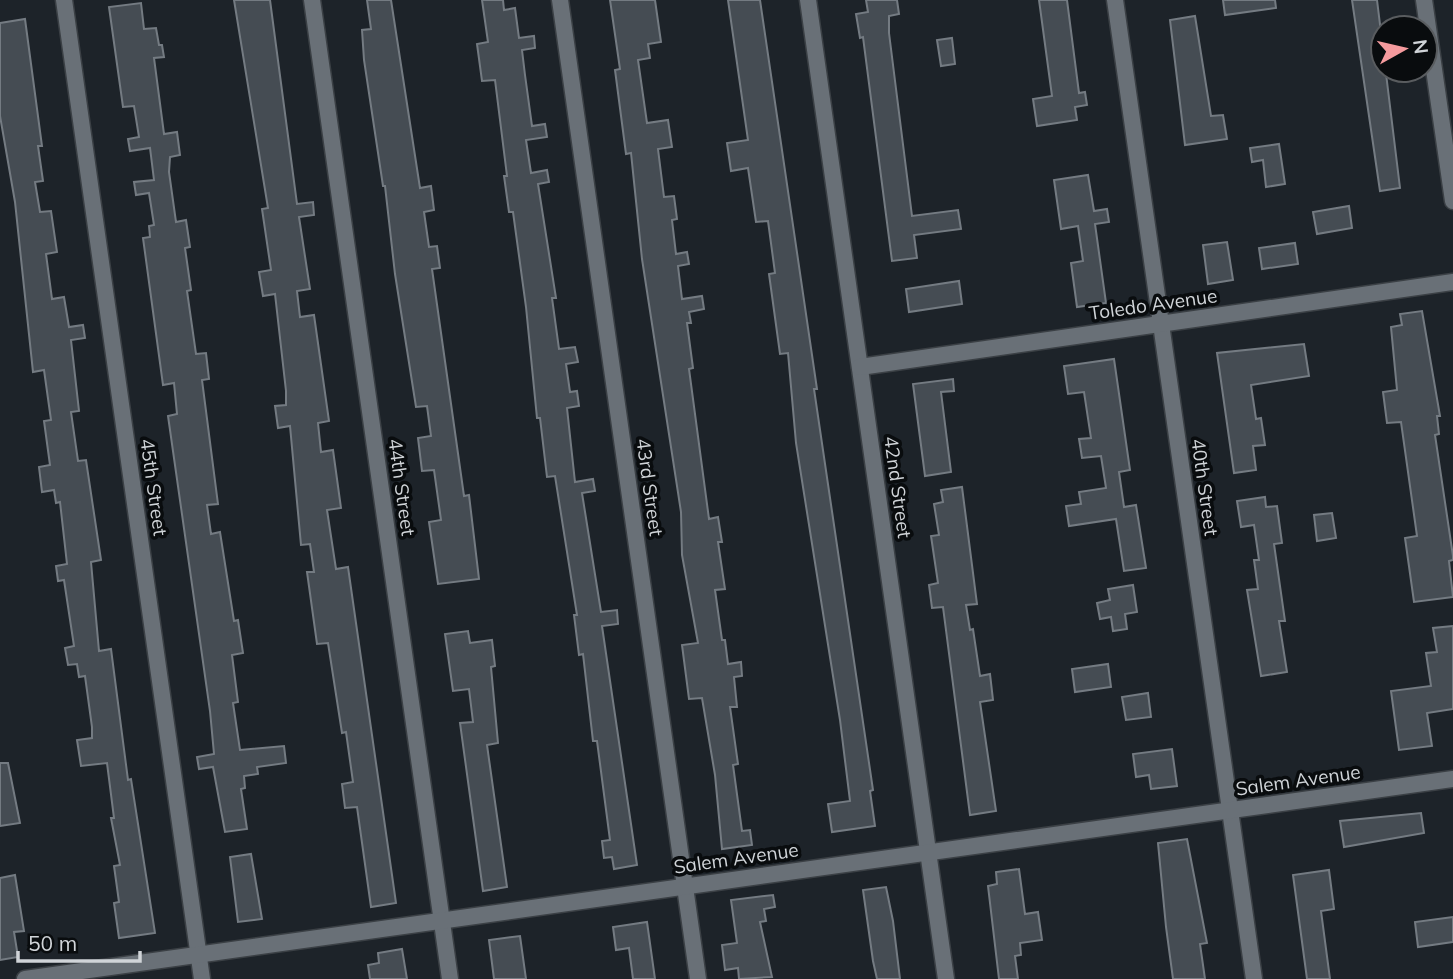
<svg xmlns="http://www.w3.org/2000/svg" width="1453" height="979" font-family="Mulish,sans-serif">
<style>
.building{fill:#454c53;stroke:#747b82;stroke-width:2}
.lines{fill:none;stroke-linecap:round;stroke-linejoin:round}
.minor-casing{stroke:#3b4045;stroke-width:19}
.minor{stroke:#697077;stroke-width:16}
.labels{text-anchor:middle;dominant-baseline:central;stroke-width:7;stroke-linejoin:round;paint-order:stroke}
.street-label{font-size:19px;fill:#d0d4d8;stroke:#090c0e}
</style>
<rect width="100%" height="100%" fill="#1d2329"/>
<!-- building -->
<g class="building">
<path d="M234 0H270L297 204 313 202 314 215 299 217 310 289 297 291 300 317 314 315 329 421 318 423 321 452 333 450 341 508 327 510 336 569 348 567 396 903 371 907 357 807 345 808 342 784 353 782 346 732 342 733 328 643 317 644 307 572H314L310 544 301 545 290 426 278 428 275 406 286 405V391L275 294 263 296 259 272 271 270 262 209 268 208Z"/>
<path d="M367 0H391L420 188 431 186 434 210 424 212 429 247 437 246 440 268 432 269 464 496 469 495 479 579 438 584 429 522 441 520 434 470 422 471 418 438 431 436 427 406 416 407 395 274 385 186H383L364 60 362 30 371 29Z"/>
<path d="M482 0H503L504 10 515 8 519 38 534 36 535 48 522 50 525 75 532 126 545 124 547 137 526 140 531 173 547 170 549 182 538 184 556 298H552L559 349 575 347 578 362 566 364 570 392 577 391 579 406 567 408 575 482 593 479 595 491 582 493 601 612 617 610 618 624 602 626 637 865 614 869 612 857 604 858 602 841 610 840 597 741H593L583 654 579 655 574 615H577L555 476 547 477 540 418H537L526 307 513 212H509L504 176H507L495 80 482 81 477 44 488 42Z"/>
<path d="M610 0H655L661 42 648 44 650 58 638 60 647 123 668 120 672 147 658 149 664 197 674 196 677 219 672 220 676 254 687 252 689 264 678 266 682 299 702 296 704 309 689 312 691 323H687L693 368 689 369 709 519 718 517 722 542H718L725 589 715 590 722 640H725L728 664 741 662 742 676 734 677 737 707H730L738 764 733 765 742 831 750 830 752 845 722 849 715 775 702 698 689 699 682 645 698 643 682 555 681 512 642 259 631 153 626 154 615 70 620 69Z"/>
<path d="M728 0H760L817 389H814L873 790 870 791 875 826 832 832 828 804 850 801 840 720 796 443 788 353 780 354 769 274 775 273 768 221 756 222 748 168 731 171 727 143 748 140Z"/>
<path d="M866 0H897L899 14 889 16V33L912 216 958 210 961 229 914 235 917 258 892 261 863 37 860 38 856 14 868 12Z"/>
<path d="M1039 0H1067L1079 93 1085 92 1087 105 1075 107 1077 120 1037 126 1033 99 1052 96Z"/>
<path d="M1223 0H1275L1276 8 1225 15Z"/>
<path d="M1352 0H1377L1400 188 1380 191Z"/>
<path d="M141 3 144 29 156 28 159 45H162L164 57 154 58 164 134 177 132 180 155 170 157 169 172 176 222 186 220 190 247 185 248 191 290 187 291 196 354 206 353 209 379 202 380 218 504 207 505 211 534 220 532 234 621 238 620 243 653 232 655 238 702 233 703 240 750 284 746 286 763 257 767 258 774 244 776 245 788 241 789 247 829 225 832 213 767 199 769 197 757 214 754 210 711 168 416 177 414 174 383 163 385 143 238 150 237 149 226 154 225 149 193 136 195 134 182 154 180 150 148 130 151 128 139 139 137 134 106 123 107 109 7Z"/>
<path d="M1195 16 1211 116 1223 115 1227 139 1185 145 1170 20Z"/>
<path d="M25 19 42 146H38L43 181 35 182 40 212 51 211 57 252 46 254 52 299 64 297 69 327 83 325 85 338 71 340 79 411 71 412 78 461 86 460 101 560 91 562 99 651 111 649 128 780 131 779 155 933 119 938 114 903 119 902 114 866 120 865 111 818H114L107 763 81 766 77 740 92 738V727L85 676 79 677 77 664 68 665 65 648 74 646 64 580 58 581 56 566 67 564 60 502 56 503 54 490 42 492 39 467 50 465 44 421 51 420 44 370 33 372 15 202 0 116V23Z"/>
<path d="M952 38 955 64 941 66 937 40Z"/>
<path d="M1279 144 1285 184 1266 187 1263 160 1252 162 1250 148Z"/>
<path d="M1088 175 1094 211 1107 209 1109 222 1095 224 1106 303 1077 307 1071 263 1083 261 1078 226 1061 229 1054 180Z"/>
<path d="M1349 206 1352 228 1317 234 1313 212Z"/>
<path d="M1227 242 1233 280 1208 284 1203 245Z"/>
<path d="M1295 243 1298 264 1262 269 1259 248Z"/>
<path d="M959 281 962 304 909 312 906 289Z"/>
<path d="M1422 311 1440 416H1437L1439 434 1435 435 1453 556V560L1449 561 1453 597 1414 602 1405 538 1417 536 1401 422 1387 423 1383 392 1397 390 1391 327 1402 325 1400 314Z"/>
<path d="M1304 344 1309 376 1251 385 1256 419 1261 418 1265 445 1253 446 1256 470 1234 473 1217 353Z"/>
<path d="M1114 359 1130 470 1119 472 1124 507 1136 505 1146 568 1124 571 1116 519 1069 526 1066 506 1081 504 1079 492 1106 488 1101 456 1082 458 1079 439 1091 438 1084 392 1068 394 1064 366Z"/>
<path d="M953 379 954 391 941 392 951 472 925 476 913 384Z"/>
<path d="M962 487 977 604 966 605 970 630 973 629 980 676 990 674 993 700 980 702 996 811 970 815 943 607 932 608 929 585 938 583 931 536 939 535 934 504 943 502 941 490Z"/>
<path d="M1265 497 1266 507 1277 506 1282 543 1274 544 1285 621H1279L1287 672 1261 676 1247 590 1258 589 1254 560H1259L1254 525 1241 527 1237 501Z"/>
<path d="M1332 513 1336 538 1317 541 1314 515Z"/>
<path d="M1133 585 1137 612 1125 614 1127 629 1113 631 1111 617 1100 619 1097 603 1110 600 1108 589Z"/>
<path d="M1453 626V709L1427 713 1432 746 1399 750 1391 691 1431 686 1426 653 1437 652 1433 628Z"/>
<path d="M468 631 470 643 492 640 495 666 491 667 498 743 487 745 507 887 483 891 460 723 473 722 469 689 453 691 445 634Z"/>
<path d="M1108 664 1111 687 1075 692 1072 669Z"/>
<path d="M1148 693 1151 717 1126 720 1122 697Z"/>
<path d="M1172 749 1177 786 1151 789 1149 775 1136 777 1133 754Z"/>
<path d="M0 763H8L20 823 0 826Z"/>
<path d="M1421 813 1424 833 1344 847 1340 821Z"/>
<path d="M1187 839 1207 943 1200 944 1205 979H1173L1166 927 1158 843Z"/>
<path d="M251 854 262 919 238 922 230 857Z"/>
<path d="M1019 869 1025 914 1038 912 1042 940 1020 943 1021 955 1015 956 1018 979H999L988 886 997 884 996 872Z"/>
<path d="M1329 870 1334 909 1321 911 1330 979H1307L1293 875Z"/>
<path d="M15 875 24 931 14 932 18 957 0 960V878Z"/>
<path d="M886 887 893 921 900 979H877L873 961 863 890Z"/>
<path d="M773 895 775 907 764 909 766 921 760 922 772 977 739 979 738 968 725 970 722 945 737 943 731 900Z"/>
<path d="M1453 917V942L1418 947 1415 922Z"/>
<path d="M647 922 655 979H633L629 948 616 950 613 927Z"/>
<path d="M520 936 526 979H494L489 940Z"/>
<path d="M402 949 407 979H370L368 965 379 963 378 953Z"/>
</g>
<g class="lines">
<defs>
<g id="minor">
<path d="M64 0 202 979"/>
<path d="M312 0 450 979"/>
<path d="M560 0 698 979"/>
<path d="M808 0 946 979"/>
<path d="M1115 0 1254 979"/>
<path d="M1424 0 1453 201"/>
<path d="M860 367 1453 282"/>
<path d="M25 979 1453 779"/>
</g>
</defs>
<!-- minor casing -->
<use href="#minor" class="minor-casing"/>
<!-- minor -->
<use href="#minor" class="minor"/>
</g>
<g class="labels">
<!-- street labels -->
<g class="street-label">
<text transform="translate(1153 304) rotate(-8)">Toledo Avenue</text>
<text transform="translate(154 487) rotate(82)">45th Street</text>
<text transform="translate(402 487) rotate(82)">44th Street</text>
<text transform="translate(650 487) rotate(82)">43rd Street</text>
<text transform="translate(898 487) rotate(82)">42nd Street</text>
<text transform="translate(1205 487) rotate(82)">40th Street</text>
<text transform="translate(1298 780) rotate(-8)">Salem Avenue</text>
<text transform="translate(736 858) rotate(-8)">Salem Avenue</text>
</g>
</g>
<!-- north arrow -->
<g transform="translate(1404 49) rotate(82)"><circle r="33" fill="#090c0e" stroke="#595c5f" stroke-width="2"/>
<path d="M0-5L12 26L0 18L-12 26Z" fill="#f59b9e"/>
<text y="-10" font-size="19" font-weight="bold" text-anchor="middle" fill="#d0d4d8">N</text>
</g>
<!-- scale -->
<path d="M18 951v10h122v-10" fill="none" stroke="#d0d4d8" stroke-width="3.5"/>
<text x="28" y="951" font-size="21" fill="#d0d4d8" stroke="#090c0e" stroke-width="5" paint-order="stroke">50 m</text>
</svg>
